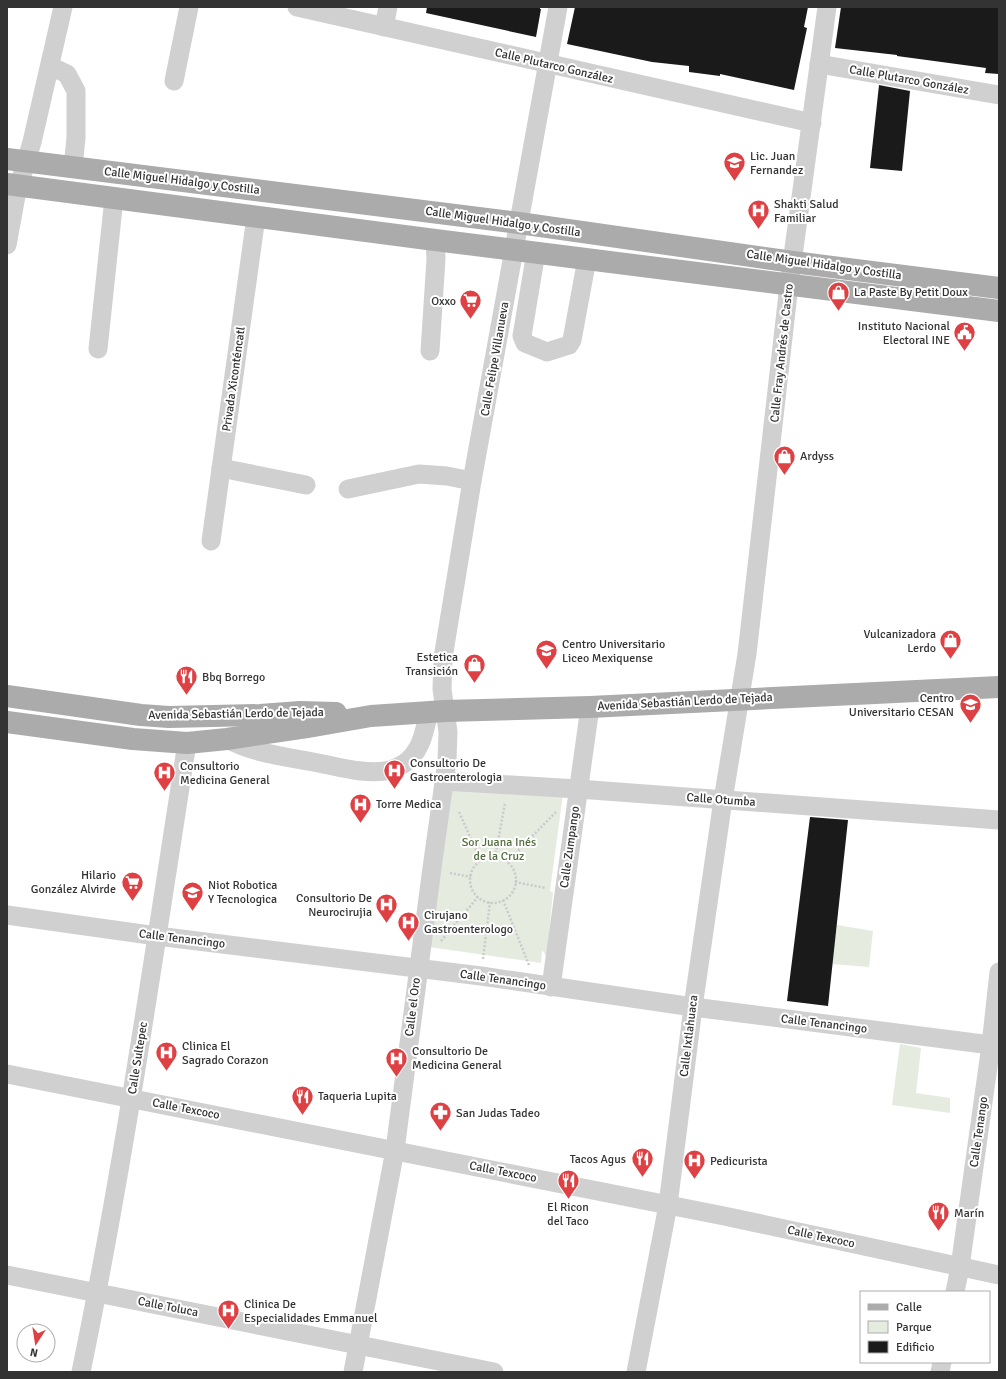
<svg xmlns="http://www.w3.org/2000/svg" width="1006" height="1379" font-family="Signika,sans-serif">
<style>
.green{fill:#e5ebdf}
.building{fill:#1a1a1a}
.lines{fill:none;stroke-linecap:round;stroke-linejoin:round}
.path{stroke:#cacaca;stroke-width:2.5;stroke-dasharray:2 2;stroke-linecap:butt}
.minor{stroke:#d0d0d0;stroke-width:19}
.major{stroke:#ababab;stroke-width:22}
.labels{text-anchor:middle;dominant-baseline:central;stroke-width:4;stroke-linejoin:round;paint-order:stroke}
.street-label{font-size:12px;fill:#333;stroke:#fff}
.poi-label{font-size:12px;fill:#333;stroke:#fff;text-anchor:start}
.park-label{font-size:12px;fill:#546e41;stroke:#fff}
</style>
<rect width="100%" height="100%" fill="#fff"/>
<!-- green -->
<g class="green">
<path d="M449 786 563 794 550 891 553 892 547 955V957L542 950 541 963 429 947Z"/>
<path d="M837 925 873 931 869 967 831 964Z"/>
<path d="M900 1044 921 1048 916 1093 950 1098V1113L892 1105Z"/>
</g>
<!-- building -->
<g class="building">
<path d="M427 7H540V9H541L536 37 426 13Z"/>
<path d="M575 7H808L804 27 807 28 794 90 720 74V76L689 72V66L652 62 567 44Z"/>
<path d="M841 7H999V74L985 73 986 68 897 56V55L835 48Z"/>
<path d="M879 85 910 91 902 171 870 168Z"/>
<path d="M810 817 848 820 828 1006 787 1001Z"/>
</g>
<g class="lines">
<!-- path -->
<g class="path">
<path d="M459 812 481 861"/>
<path d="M495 857 505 803"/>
<circle cx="493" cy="880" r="23"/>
<path d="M507 862 557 811"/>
<path d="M450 873 471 877"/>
<path d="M515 882 546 888"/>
<path d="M503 900 529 965"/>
<path d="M441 941 478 897"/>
<path d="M483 959 490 902"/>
</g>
<!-- minor -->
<g class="minor">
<path d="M297 7 812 123"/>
<path d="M384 27 388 7"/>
<path d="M819 64 999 95"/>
<path d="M50 66 67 74 76 91V138L73 167"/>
<path d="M174 81 189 7"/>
<path d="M7 245 16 196 32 142 63 7"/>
<path d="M536 252 522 336 525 343 547 352 569 345 572 340 587 259"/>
<path d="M98 349 114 198"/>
<path d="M430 351 436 259 435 240"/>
<path d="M221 468 306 485"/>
<path d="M348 489 419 474 447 476 472 481"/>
<path d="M211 541 256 217"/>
<path d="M227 739C256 754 287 757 318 763 340 767 363 774 385 771 392 770 399 767 405 763 422 750 424 732 429 712"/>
<path d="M444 781 578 789 999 820"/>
<path d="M7 915 157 936 481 976 693 1007 999 1046"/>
<path d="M551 987 590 707"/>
<path d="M7 1074 724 1216 999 1275"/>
<path d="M7 1275 494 1372"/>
<path d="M955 1292 960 1267 991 1045 999 972"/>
<path d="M81 1372C124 1164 154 953 187 743"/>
<path d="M353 1372 395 1150 432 868 447 761 448 732 442 689 443 658 472 481 558 7"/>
<path d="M636 1372 668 1205 693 1007 723 800 747 654 789 285 827 7"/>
<path d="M940 1372 942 1362"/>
</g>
<!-- major -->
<g class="major">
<path d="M7 159 519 223 793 262 999 288"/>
<path d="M7 184 435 240 999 311"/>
<path d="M7 696 141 715 169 717 260 715 300 712 336 713"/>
<path d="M7 722 133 739 187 743 227 739 307 727 371 716 445 711 590 707 999 687"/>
</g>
</g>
<!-- icons -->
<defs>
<symbol id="school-pin" viewBox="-11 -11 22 30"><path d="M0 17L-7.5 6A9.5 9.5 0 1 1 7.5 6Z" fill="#df4043" stroke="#fff"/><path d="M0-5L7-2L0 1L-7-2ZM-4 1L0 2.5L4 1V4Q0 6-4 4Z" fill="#fff"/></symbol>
<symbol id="hospital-pin" viewBox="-11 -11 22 30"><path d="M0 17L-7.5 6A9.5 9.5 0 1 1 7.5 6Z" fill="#df4043" stroke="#fff"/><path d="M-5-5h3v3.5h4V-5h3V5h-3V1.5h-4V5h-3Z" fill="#fff"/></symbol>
<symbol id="shop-pin" viewBox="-11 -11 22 30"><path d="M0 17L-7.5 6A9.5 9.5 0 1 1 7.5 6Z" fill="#df4043" stroke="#fff"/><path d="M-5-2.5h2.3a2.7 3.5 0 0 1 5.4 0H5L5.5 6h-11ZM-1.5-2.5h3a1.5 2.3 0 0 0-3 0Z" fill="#fff"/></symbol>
<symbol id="supermarket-pin" viewBox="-11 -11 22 30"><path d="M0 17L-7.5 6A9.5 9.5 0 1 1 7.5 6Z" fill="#df4043" stroke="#fff"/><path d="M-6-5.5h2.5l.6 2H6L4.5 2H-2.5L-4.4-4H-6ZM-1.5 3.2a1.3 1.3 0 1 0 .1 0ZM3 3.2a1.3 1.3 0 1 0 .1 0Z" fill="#fff"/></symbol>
<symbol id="civic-pin" viewBox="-11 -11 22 30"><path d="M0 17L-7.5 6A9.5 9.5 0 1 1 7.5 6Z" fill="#df4043" stroke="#fff"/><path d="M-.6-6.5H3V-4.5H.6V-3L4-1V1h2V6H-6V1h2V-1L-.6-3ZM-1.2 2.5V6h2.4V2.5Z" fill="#fff"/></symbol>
<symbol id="university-pin" viewBox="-11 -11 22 30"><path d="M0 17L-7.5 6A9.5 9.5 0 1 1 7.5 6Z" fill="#df4043" stroke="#fff"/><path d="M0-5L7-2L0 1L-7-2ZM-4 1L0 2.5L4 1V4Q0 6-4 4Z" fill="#fff"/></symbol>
<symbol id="restaurant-pin" viewBox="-11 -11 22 30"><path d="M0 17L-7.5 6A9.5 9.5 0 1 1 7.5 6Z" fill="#df4043" stroke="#fff"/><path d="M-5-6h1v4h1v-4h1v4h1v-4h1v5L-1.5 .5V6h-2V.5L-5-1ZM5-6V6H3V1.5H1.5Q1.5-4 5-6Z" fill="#fff"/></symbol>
<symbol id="pharmacy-pin" viewBox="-11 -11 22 30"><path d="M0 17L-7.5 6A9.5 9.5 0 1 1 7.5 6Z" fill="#df4043" stroke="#fff"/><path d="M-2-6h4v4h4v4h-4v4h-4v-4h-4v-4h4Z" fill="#fff"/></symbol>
</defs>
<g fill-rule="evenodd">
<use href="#school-pin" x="722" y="150" width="25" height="34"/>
<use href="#hospital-pin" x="746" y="198" width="25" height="34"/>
<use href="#shop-pin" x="826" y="280" width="25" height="34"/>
<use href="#supermarket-pin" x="458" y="288" width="25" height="34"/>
<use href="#civic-pin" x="952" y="320" width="25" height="34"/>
<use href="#shop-pin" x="772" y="444" width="25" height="34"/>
<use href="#shop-pin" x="938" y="628" width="25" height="34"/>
<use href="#university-pin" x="534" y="638" width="25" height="34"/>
<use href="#shop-pin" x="462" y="652" width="25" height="34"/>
<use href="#restaurant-pin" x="174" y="664" width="25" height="34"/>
<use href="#university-pin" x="958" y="692" width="25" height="34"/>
<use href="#hospital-pin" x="382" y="758" width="25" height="34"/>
<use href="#hospital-pin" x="152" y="760" width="25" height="34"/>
<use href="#hospital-pin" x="348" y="792" width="25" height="34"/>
<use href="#supermarket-pin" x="120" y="870" width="25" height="34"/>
<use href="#school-pin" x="180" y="880" width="25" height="34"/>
<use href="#hospital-pin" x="374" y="892" width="25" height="34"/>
<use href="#hospital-pin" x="396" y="910" width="25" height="34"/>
<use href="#hospital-pin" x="154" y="1040" width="25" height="34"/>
<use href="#hospital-pin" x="384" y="1046" width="25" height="34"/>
<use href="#restaurant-pin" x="290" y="1084" width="25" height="34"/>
<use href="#pharmacy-pin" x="428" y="1100" width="25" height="34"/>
<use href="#restaurant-pin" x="630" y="1146" width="25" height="34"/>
<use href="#hospital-pin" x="682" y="1148" width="25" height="34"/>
<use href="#restaurant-pin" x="556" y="1168" width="25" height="34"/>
<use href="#restaurant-pin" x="926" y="1200" width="25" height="34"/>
<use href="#hospital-pin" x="216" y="1298" width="25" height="34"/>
</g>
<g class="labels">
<!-- street labels -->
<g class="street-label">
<text transform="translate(554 66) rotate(13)">Calle Plutarco González</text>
<text transform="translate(909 80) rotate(10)">Calle Plutarco González</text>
<text transform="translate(182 181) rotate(7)">Calle Miguel Hidalgo y Costilla</text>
<text transform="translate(503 222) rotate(8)">Calle Miguel Hidalgo y Costilla</text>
<text transform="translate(824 265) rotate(8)">Calle Miguel Hidalgo y Costilla</text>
<text transform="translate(782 353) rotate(-84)">Calle Fray Andrés de Castro</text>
<text transform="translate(495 359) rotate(-80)">Calle Felipe Villanueva</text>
<text transform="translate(234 379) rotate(-82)">Privada Xiconténcatl</text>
<text transform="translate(685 702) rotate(-3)">Avenida Sebastián Lerdo de Tejada</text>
<text transform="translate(236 714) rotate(-1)">Avenida Sebastián Lerdo de Tejada</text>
<text transform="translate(721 800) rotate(4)">Calle Otumba</text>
<text transform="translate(570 847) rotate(-82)">Calle Zumpango</text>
<text transform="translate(182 939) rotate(7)">Calle Tenancingo</text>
<text transform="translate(503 980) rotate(8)">Calle Tenancingo</text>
<text transform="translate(413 1007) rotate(-83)">Calle el Oro</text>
<text transform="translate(824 1024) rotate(7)">Calle Tenancingo</text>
<text transform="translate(689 1036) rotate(-83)">Calle Ixtlahuaca</text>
<text transform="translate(138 1058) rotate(-81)">Calle Sultepec</text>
<text transform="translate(186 1109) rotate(11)">Calle Texcoco</text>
<text transform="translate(979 1132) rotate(-82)">Calle Tenango</text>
<text transform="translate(503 1172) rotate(11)">Calle Texcoco</text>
<text transform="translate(821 1237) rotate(12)">Calle Texcoco</text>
<text transform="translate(168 1307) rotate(11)">Calle Toluca</text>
</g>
<!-- poi labels -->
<g class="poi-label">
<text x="750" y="156">Lic. Juan<tspan x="750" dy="14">Fernandez</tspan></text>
<text x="774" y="204">Shakti Salud<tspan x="774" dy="14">Familiar</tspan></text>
<text x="854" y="292">La Paste By Petit Doux</text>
<text x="456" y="301" text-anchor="end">Oxxo</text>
<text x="950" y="326" text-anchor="end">Instituto Nacional<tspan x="950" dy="14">Electoral INE</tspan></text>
<text x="800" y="456">Ardyss</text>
<text x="936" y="634" text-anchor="end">Vulcanizadora<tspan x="936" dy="14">Lerdo</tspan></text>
<text x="562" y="644">Centro Universitario<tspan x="562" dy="14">Liceo Mexiquense</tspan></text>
<text x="458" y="657" text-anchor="end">Estetica<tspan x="458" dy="14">Transición</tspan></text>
<text x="202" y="677">Bbq Borrego</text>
<text x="954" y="698" text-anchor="end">Centro<tspan x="954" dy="14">Universitario CESAN</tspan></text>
<text x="410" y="763">Consultorio De<tspan x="410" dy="14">Gastroenterologia</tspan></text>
<text x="180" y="766">Consultorio<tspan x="180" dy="14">Medicina General</tspan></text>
<text x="376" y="804">Torre Medica</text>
<text x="116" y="875" text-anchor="end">Hilario<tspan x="116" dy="14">González Alvirde</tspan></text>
<text x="208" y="885">Niot Robotica<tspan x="208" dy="14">Y Tecnologica</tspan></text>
<text x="372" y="898" text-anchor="end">Consultorio De<tspan x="372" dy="14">Neurocirujia</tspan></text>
<text x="424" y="915">Cirujano<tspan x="424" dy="14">Gastroenterologo</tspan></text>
<text x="182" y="1046">Clinica El<tspan x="182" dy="14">Sagrado Corazon</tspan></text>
<text x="412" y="1051">Consultorio De<tspan x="412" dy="14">Medicina General</tspan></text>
<text x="318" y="1096">Taqueria Lupita</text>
<text x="456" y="1113">San Judas Tadeo</text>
<text x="626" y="1159" text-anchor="end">Tacos Agus</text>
<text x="710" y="1161">Pedicurista</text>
<text x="568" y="1207" text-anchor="middle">El Ricon<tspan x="568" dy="14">del Taco</tspan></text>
<text x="954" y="1213">Marín</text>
<text x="244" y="1304">Clinica De<tspan x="244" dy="14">Especialidades Emmanuel</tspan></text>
</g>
<!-- park labels -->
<g class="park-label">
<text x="499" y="842">Sor Juana Inés<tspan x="499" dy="14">de la Cruz</tspan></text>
</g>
</g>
<!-- border -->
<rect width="1006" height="1379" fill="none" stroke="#333333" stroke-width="16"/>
<!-- legend -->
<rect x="860" y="1291" width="130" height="72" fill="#ffffff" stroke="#adadad"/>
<rect x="868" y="1304" width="20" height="6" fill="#ababab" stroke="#adadad"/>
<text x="896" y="1311" font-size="12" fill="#333333">Calle</text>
<rect x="868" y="1321" width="20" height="12" fill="#e5ebdf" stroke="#adadad"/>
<text x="896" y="1331" font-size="12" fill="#333333">Parque</text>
<rect x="868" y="1341" width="20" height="12" fill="#1a1a1a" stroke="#adadad"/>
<text x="896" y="1351" font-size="12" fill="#333333">Edificio</text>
<!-- north arrow -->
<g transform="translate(36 1343) rotate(192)"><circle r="19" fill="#ffffff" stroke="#adadad"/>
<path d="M0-3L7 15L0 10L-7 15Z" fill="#df4043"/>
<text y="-6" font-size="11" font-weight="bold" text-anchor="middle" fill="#333333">N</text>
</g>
</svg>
